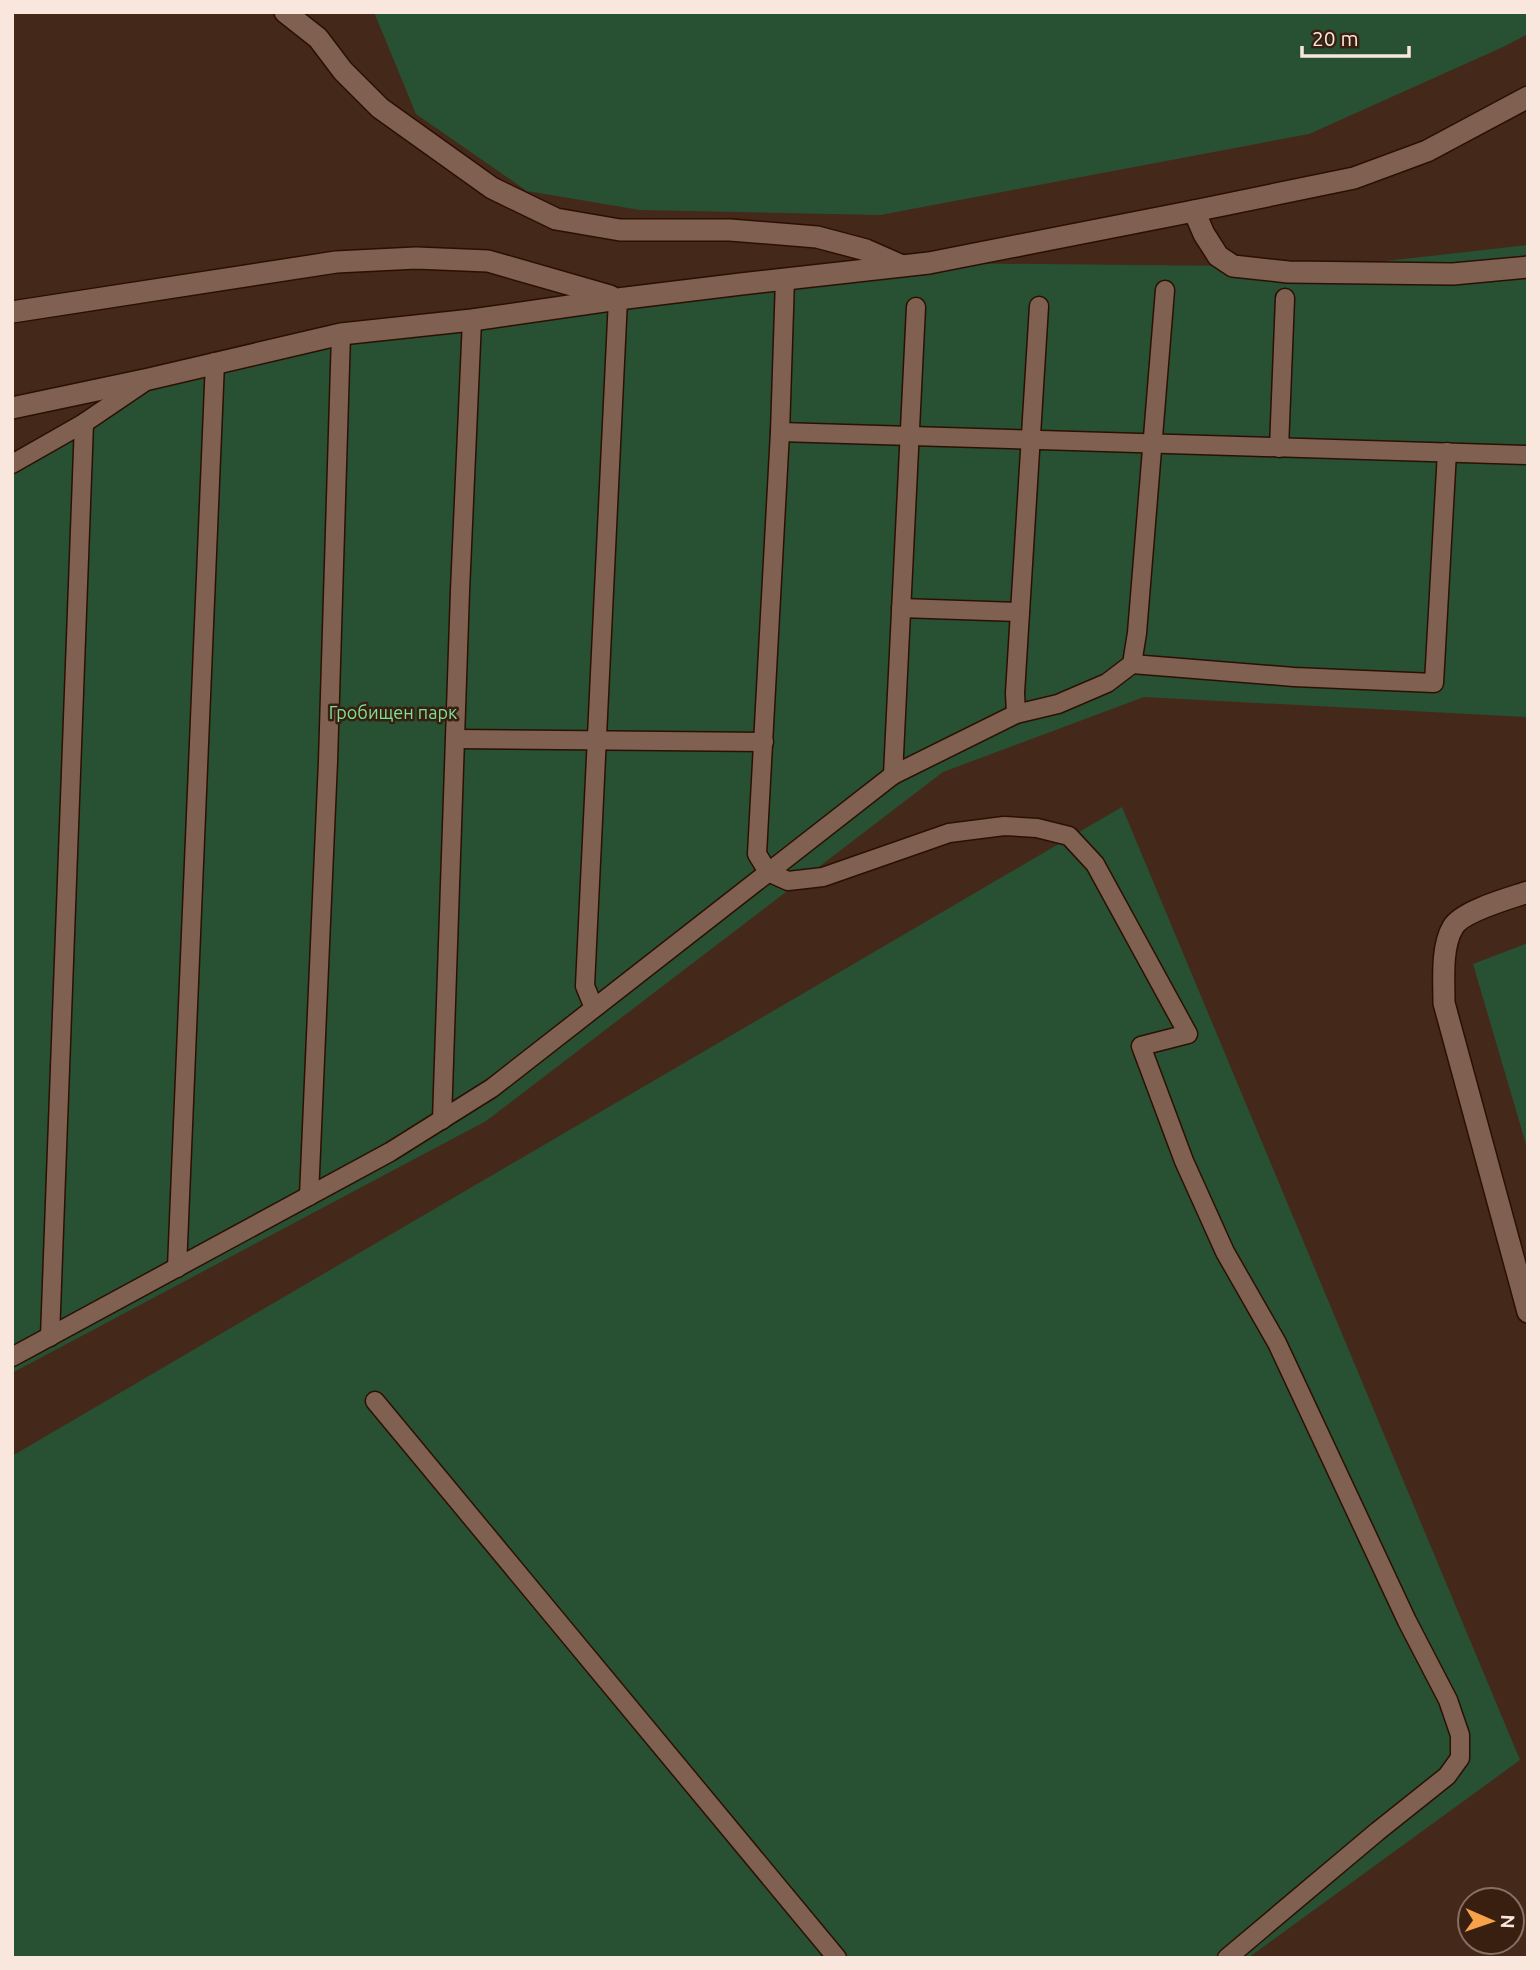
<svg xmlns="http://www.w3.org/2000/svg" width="1540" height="1970" font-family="Ubuntu,sans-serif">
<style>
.green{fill:#285134}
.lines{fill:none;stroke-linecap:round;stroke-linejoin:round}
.service-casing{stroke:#2a1003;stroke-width:21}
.minor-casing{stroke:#2a1003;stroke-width:24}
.service{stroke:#806050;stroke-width:18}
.minor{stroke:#806050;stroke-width:21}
.labels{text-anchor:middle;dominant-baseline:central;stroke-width:5;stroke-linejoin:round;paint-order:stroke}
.park-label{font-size:18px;fill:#7ae298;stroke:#391f10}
</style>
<rect width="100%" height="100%" fill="#44291a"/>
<!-- green -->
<g class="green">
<path d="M374 12H1528V34L1503 47 1309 134 880 215 640 210 527 191 416 114Z"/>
<path d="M1528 245V717L1144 697 943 772 486 1121 12 1373V464L149 379 215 362 929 263 1233 266 1288 272Z"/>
<path d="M1122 807 1520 1760 1248 1958H12V1456Z"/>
<path d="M1528 943V1151L1473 964Z"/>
</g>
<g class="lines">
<defs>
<g id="service">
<path d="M785 279 780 432 757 854 768 872 788 881 823 877 949 833 1004 826 1037 828 1069 836 1095 864 1188 1034 1141 1046 1184 1161 1225 1252 1277 1343 1407 1621 1448 1700 1460 1735V1758L1447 1776 1378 1831 1227 1958"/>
<path d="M780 432 1528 455"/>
<path d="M1279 448 1285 298"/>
<path d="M12 464 84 423 143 383"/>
<path d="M901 608 1020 612"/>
<path d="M1132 664 1294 677 1434 683 1447 452"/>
<path d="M1016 714 1015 693 1039 306"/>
<path d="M456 739 764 742"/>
<path d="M893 775 916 307"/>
<path d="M594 1008 585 986 618 299"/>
<path d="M442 1120 460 591 472 320"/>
<path d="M309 1196 328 761 341 334"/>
<path d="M177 1268 215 362"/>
<path d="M50 1337 84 423"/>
<path d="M12 1357 390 1152 492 1088 893 775 1016 714 1058 704 1107 683 1132 664 1137 633 1165 290"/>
<path d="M375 1401 837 1958"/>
</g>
<g id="minor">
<path d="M285 12 318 38 343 71 380 108 492 188 556 219 620 230H730L817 237 866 250 900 265"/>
<path d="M1194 211 1204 234 1218 256 1233 266 1288 272 1453 274 1528 267"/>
<path d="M12 312 336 262 416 258 488 261 610 296"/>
<path d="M12 408 149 379 341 334 472 320 618 299 741 284 929 263 1194 211 1354 178 1427 151 1528 97"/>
<path d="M1528 892C1510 898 1462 911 1453 927 1441 947 1444 980 1444 1003L1528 1312"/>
</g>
</defs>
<!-- service casing -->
<use href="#service" class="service-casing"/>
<!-- minor casing -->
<use href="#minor" class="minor-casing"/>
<!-- service -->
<use href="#service" class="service"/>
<!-- minor -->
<use href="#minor" class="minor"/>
</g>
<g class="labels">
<!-- park labels -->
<g class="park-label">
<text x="393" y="712">Гробищен парк</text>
</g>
</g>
<!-- border -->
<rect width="1540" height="1970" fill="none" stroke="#f9e6dd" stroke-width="28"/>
<!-- north arrow -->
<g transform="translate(1491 1921) rotate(92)"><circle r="33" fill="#391f10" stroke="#866f62" stroke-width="2"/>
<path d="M0-5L12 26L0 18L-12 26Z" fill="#f7a148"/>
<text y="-10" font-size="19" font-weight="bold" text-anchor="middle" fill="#f9e6dd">N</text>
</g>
<!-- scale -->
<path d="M1302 46v10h107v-10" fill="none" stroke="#f9e6dd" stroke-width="3.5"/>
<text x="1312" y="46" font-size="21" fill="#f9e6dd" stroke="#391f10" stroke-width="5" paint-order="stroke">20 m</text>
</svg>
